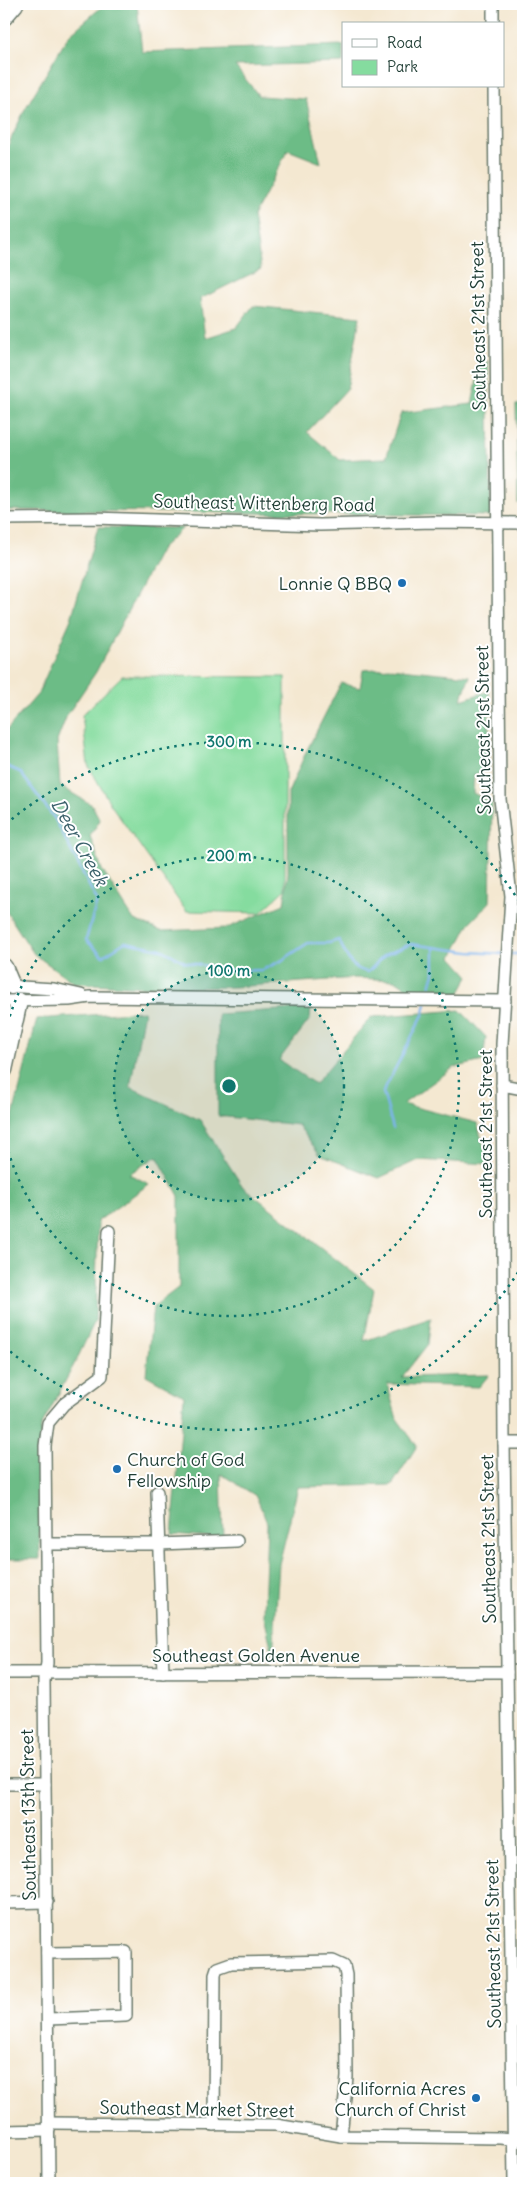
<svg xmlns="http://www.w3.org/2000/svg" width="527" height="2187" font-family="Delius,sans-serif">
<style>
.green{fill:#85dc9f;stroke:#528c6a}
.forest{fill:#6cbc86;stroke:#467c5d}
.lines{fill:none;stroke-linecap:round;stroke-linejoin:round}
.stream{stroke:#7db4ec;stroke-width:2.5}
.minor-casing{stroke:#6a796b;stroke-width:14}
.highway-casing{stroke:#6a796b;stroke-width:19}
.minor{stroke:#fff;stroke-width:11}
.highway{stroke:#fff;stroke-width:16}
.ring{fill:none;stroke:#0f766e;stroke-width:2.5;stroke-dasharray:2.5 5}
.poi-dot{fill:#1f6fb2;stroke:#fff;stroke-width:2}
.labels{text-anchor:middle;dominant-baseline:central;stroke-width:4;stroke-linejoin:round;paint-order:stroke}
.street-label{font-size:18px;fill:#1f3d34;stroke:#fff}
.poi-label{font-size:18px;fill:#1f3d34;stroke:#fff;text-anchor:end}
.water-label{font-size:19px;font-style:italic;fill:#3b616b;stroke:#fff}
.centre{fill:#0f766e;stroke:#fff;stroke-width:2.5}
.ring-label{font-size:15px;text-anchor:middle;font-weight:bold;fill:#0f766e;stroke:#fff;stroke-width:4;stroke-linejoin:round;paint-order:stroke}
</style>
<rect width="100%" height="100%" fill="#fff"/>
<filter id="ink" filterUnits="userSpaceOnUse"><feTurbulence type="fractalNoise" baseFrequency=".02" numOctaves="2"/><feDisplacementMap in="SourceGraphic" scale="10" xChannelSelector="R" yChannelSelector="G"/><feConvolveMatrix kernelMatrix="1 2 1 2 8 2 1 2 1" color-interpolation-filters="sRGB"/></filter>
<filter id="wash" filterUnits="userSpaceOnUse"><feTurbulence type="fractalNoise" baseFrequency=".0096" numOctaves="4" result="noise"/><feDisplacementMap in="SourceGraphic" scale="20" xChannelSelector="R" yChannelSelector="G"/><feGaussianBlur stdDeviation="1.12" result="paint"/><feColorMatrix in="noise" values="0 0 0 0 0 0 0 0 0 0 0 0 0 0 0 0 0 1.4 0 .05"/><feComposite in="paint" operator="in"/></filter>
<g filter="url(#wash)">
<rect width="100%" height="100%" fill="#f4e8d1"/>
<!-- green -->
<path class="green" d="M122 676 285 677V890L260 913 186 911 111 805 88 765 82 715Z"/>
<!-- forest -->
<g class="forest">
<path d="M105 4H137L142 52 343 45V63L235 66 259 96 306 99 321 163 288 150 253 216 261 269 200 299 205 338 236 328 253 306 360 317 347 389 307 432 340 460 386 458 401 413 472 404 480 366 488 361 491 516 4 510V154L25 109 69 35Z"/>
<path d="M523 404V499L518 504 516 405Z"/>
<path d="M98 527 183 528 161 548 96 672 67 715 57 741 60 786 92 805 100 820 90 836 102 870 134 920 161 931 227 928 284 904 288 873V793L306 752 341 683 360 688 363 670 390 668 470 676 461 700 489 691V768L474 775 473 793 492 803 490 902 469 924 452 957 469 976 459 994H416L395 980 356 978 234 987 163 988 74 983 34 954 4 908V733L38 694 71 619Z"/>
<path d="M311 1008 310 1019 279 1060 315 1084 371 1017 460 1010 486 1037 483 1061 453 1068 403 1104 477 1123 489 1164 418 1160 379 1178 320 1155 298 1125 218 1116V1014Z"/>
<path d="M144 1011 130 1087 200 1120 243 1187 374 1289 364 1341 431 1318 428 1344 402 1377 489 1375 479 1387 387 1384 397 1419 417 1446 392 1485 298 1487 279 1564 273 1656 264 1616 267 1523 256 1496 221 1474 223 1538 172 1534 184 1396 146 1375 153 1307 179 1287V1196L157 1156 129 1174 149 1184 98 1221 95 1321 77 1359 41 1427 38 1451 40 1559H4V1151L37 1019Z"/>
</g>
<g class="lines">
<!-- stream -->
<g class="stream">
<path d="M4 765 20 772 55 819 97 901 86 940 103 956 125 942 161 949 185 962 233 971 262 970 281 961 308 943H329L339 940C346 955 350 969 368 972L385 955 411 944 469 952 504 954"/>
<path d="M510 954H523"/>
<path d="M427 997 434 973V947"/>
<path d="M393 1128 383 1092 424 1013 426 1003"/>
</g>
</g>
</g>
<g filter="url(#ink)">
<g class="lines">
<defs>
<g id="minor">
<path d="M493 4V24"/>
<path d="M494 86 500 799 511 896 502 1044 504 1443 514 2183"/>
<path d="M4 519 93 518 320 525 434 522 523 523"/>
<path d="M5 986 54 989 81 995"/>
<path d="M4 1001 69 1000 90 997 505 1001"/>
<path d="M502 1085 523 1089"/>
<path d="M504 1443H523"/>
<path d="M157 1492 163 1673"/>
<path d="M47 1544H159L237 1541"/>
<path d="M4 1673 507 1672"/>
<path d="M4 1784H45"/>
<path d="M4 1903 47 1902"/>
<path d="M47 1953 126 1952V2016L48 2019"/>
<path d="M49 2123 276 2125 341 2136 500 2138 523 2140"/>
<path d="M214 2125 215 1974 217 1968 231 1963 333 1961 344 1966 346 1975 347 2077 341 2136"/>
<path d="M4 2131 49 2130"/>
<path d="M49 2183 44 1681 47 1663 45 1446 48 1423 64 1404 102 1376 109 1231"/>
</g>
<g id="highway">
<path d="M4 17 15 4"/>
<path d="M4 967 12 986"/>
<path d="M4 1070 19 1001"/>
</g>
</defs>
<!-- minor casing -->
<use href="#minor" class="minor-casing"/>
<!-- highway casing -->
<use href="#highway" class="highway-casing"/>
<!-- minor -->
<use href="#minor" class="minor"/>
<!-- highway -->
<use href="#highway" class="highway"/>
</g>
</g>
<!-- distance rings -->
<circle cx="229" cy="1086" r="115" fill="#0f766e" fill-opacity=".12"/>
<g class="ring">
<circle cx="229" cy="1086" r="115"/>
<path d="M4 1038A230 230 0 1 1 4 1134"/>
<path d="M522 1266A344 344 0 0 1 6 1348M6 824A344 344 0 0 1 522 906"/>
</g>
<!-- markers -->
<g class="poi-dot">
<circle cx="402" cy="583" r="5"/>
<circle cx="117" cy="1469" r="5"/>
<circle cx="476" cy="2098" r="5"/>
</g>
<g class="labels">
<!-- street labels -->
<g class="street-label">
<text transform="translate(478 326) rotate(-91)">Southeast 21st Street</text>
<text transform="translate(264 503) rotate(1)">Southeast Wittenberg Road</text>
<text transform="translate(483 730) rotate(-91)">Southeast 21st Street</text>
<text transform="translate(485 1134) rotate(-90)">Southeast 21st Street</text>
<text transform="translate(488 1539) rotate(-91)">Southeast 21st Street</text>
<text x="256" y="1655">Southeast Golden Avenue</text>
<text transform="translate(28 1815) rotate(-91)">Southeast 13th Street</text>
<text transform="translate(493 1944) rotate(-91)">Southeast 21st Street</text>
<text transform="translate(197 2109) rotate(1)">Southeast Market Street</text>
</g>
<!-- poi labels -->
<g class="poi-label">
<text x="392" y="583">Lonnie Q BBQ</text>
<text x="127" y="1459" text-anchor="start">Church of God<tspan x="127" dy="21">Fellowship</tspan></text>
<text x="466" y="2088">California Acres<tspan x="466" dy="21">Church of Christ</tspan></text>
</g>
<!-- water labels -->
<g class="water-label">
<text transform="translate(80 842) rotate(61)">Deer Creek</text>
</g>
</g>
<circle cx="229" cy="1086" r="8" class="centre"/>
<g class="ring-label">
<text x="229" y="747">300 m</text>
<text x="229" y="861">200 m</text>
<text x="229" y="976">100 m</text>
</g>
<!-- margin -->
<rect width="527" height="2187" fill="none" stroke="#fff" stroke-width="20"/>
<!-- legend -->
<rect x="342" y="22" width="162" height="65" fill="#ffffff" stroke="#a5b1ae"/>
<rect x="352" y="39" width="25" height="8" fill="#ffffff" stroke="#a5b1ae"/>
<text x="387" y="48" font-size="15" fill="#1f3d34">Road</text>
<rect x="352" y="60" width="25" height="15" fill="#85dc9f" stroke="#a5b1ae"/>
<text x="387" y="72" font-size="15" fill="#1f3d34">Park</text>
</svg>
